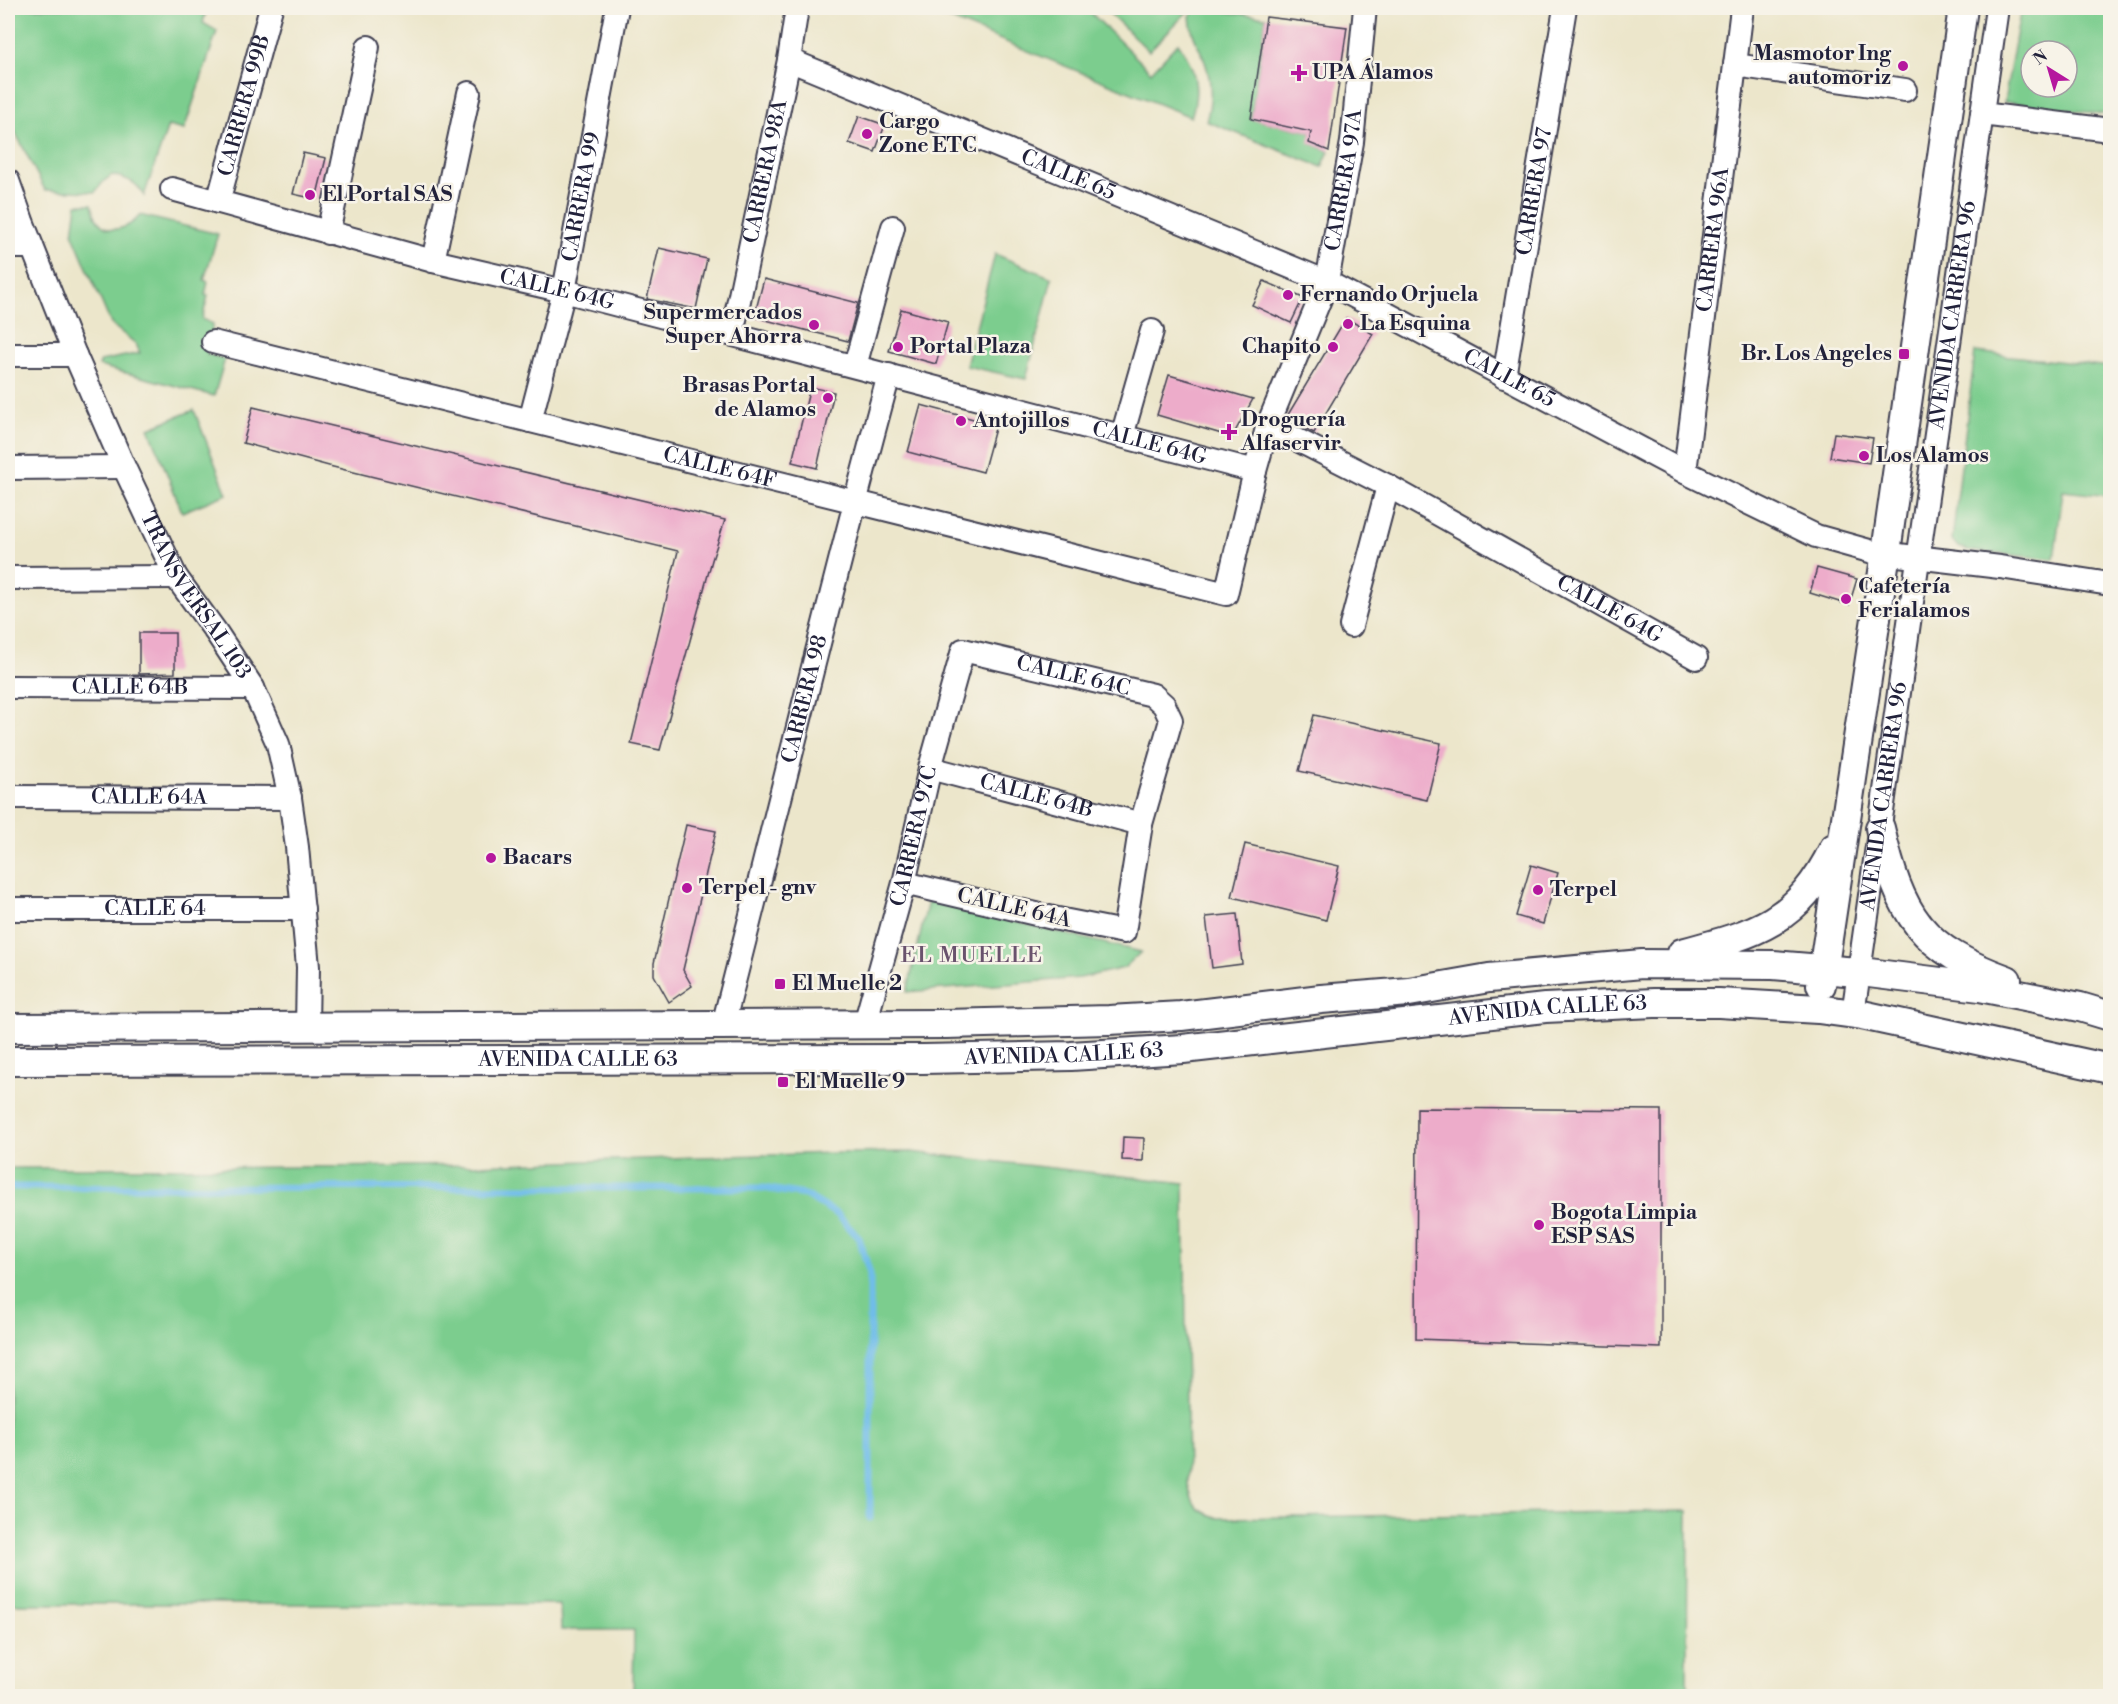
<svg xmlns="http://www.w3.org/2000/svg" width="2118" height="1704" font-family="'Libre Bodoni',serif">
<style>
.green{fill:#7ccd8e;stroke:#4f7864;stroke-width:1.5;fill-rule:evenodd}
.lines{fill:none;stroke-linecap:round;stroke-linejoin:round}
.stream{stroke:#6fbde9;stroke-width:7}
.building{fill:#edacca}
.minor-casing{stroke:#403f51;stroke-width:26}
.major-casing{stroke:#403f51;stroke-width:32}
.minor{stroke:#fff;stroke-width:22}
.major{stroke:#fff;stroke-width:28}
.poi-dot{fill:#b5179e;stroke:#f7f3e8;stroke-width:2}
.labels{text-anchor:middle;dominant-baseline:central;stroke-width:5;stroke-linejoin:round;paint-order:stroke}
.poi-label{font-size:21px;font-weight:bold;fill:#22223b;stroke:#f7f3e8;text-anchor:start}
.street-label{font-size:21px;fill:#22223b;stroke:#f7f3e8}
.neighbourhood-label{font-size:22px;letter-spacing:1.5px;fill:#69526d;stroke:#f7f3e8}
</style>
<rect width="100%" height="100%" fill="#f7f3e8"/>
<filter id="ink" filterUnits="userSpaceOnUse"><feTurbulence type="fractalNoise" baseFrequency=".0167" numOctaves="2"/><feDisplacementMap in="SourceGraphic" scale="12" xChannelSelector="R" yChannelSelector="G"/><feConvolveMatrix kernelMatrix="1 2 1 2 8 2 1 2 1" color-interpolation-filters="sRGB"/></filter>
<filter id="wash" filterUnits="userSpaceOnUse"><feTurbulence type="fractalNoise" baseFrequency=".008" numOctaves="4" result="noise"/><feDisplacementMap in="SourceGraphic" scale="24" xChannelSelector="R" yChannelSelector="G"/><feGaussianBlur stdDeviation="1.35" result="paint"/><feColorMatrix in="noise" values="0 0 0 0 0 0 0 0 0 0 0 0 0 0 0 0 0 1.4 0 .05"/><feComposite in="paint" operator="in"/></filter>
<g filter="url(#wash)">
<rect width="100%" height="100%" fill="#ece6cb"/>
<!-- green -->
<g class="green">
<path d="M8 8H207L203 23 217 31 184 130 168 126 144 196C138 182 126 178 112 175L104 181 95 192 45 190 8 118Z"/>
<path d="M922 8H1086L1151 72 1178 43C1195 66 1201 89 1191 117Z"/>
<path d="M1104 8H1191L1149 51Z"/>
<path d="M1197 8 1266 17 1251 119 1311 132 1310 143 1329 151 1322 167 1206 121C1212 102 1212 84 1206 65 1200 46 1191 38 1190 16Z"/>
<path d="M2021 8H2110V115L2004 102ZM2031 51H2067V87H2031Z"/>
<path d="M77 204H92C94 210 94 217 99 222 110 236 131 227 140 215L218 234 204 280 208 282 205 295 208 296 202 319 213 324 207 354 225 359 214 396 99 366 101 361 140 353 136 344 111 324 73 235Z"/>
<path d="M995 254 1052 278 1026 379 966 366Z"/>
<path d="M1975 352 2110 367V496L2063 491 2054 559 1971 551 1959 547 1952 541Z"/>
<path d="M194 410 227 494 182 512 149 428Z"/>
<path d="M928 901 1141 952 1124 968 1080 978 907 992Z"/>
<path d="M911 1152 1184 1183 1188 1484C1192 1506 1197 1511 1218 1518L1688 1511 1687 1696H633L634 1630H561L560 1604H8V1168C162 1168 316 1168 471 1165 617 1161 764 1153 911 1152Z"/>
</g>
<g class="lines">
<!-- stream -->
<path class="stream" d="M8 1187 763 1188 805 1195 837 1214 859 1238 870 1274V1518"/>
</g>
<g id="blocks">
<!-- building -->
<g class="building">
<path d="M1266 17 1347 27 1329 151 1309 143 1311 132 1251 119Z"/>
<path d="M859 116 885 125 875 152 849 143Z"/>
<path d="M303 153 326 158 316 199 293 194Z"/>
<path d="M659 248 707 259 696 309 647 299Z"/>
<path d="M764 279 858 303 848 341 754 317Z"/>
<path d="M1264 281 1303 298 1291 323 1252 305Z"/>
<path d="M901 309 948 322 936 364 889 351Z"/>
<path d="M1346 318 1373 334 1314 433 1286 418Z"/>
<path d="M1169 375 1253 399 1232 437 1157 415Z"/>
<path d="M810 387 834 392 817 468 792 462Z"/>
<path d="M921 405 996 425 983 472 908 452Z"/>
<path d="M253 407 725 520 712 560 660 750 631 744 678 551 329 466 243 443Z"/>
<path d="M1834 433 1873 438 1869 463 1830 457Z"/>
<path d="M1817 568 1857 579 1849 605 1810 593Z"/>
<path d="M139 633H175V673L139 674Z"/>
<path d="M1314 715 1441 743 1427 800 1299 771Z"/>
<path d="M686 825 716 831 683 970 692 986 669 1002 654 975V963Z"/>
<path d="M1245 844 1339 866 1326 920 1232 897Z"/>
<path d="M1531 865 1558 873 1543 924 1516 916Z"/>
<path d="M1237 914 1242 964 1212 968 1206 917Z"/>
<path d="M1417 1108 1661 1110V1348L1416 1339Z"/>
<path d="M1123 1137 1144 1138 1143 1161 1122 1160Z"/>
</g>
</g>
</g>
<g filter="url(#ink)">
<use href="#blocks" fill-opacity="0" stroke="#403f51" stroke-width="1.5"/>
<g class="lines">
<defs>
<g id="minor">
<path id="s1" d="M789 60 1327 282 1685 472 1816 536 1873 552 2000 567 2110 584"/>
<path d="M1735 65 1905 90"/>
<path d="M1982 114 2110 130"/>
<path id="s2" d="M8 181 22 221 75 355 124 467 176 577 216 632 253 688 278 744 290 798 297 847 308 967 307 1028"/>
<path id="s3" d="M172 189 433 261 564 291 1255 471"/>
<path id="s4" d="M218 202 271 8"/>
<path d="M328 233 368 47"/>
<path d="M8 247H32"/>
<path d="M433 261 469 93"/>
<path id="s5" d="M732 334 789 60 797 8"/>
<path id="s6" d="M213 342 1226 594 1255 471 1268 425 1327 282 1352 142 1365 8"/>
<path d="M8 355H75"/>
<path d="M855 366 893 227"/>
<path id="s7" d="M1504 377 1565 8"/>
<path id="s8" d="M530 421 564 291 617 8"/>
<path id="s9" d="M1268 425 1388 486 1696 658"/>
<path d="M1122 436 1152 331"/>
<path d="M8 468 124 467"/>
<path id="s10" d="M1685 472 1742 8"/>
<path d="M8 578 176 577"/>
<path d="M1351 626 1388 486"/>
<path id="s11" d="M8 687 253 688"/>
<path id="s12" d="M930 768 1141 824"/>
<path id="s13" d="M8 797 290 798"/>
<path id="s14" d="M8 909H303"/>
<path id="s15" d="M1853 1014 1997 8"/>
<path id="s16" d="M865 1024 904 883 930 768 963 650 1153 695 1164 705 1171 720 1141 824 1124 932 1053 918 904 883"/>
<path id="s17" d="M723 1025C779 808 830 590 889 375"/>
</g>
<g id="major">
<path d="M1880 828C1900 916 1921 949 2007 980"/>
<path d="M1682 953C1757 933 1798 922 1834 848"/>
<path d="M1821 985 1886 552 1963 8"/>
<path d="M8 1028 946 1024 1109 1020 1181 1016 1321 999 1409 992 1489 978 1642 964 1773 965 1869 973 1980 987 2080 1007 2110 1016"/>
<path id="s18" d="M8 1061 923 1059 1071 1056 1183 1049 1545 1008 1654 1003H1719L1818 1009 1862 1015 2110 1069"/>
</g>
</defs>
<!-- minor casing -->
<use href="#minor" class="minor-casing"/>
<!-- major casing -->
<use href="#major" class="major-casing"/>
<!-- minor -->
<use href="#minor" class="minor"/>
<!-- major -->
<use href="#major" class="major"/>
</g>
</g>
<!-- markers -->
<g class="poi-dot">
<circle cx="1903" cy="66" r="6"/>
<path d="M1296 64h6v6h6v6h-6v6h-6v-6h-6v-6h6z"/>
<circle cx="867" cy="134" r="6"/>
<circle cx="310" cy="195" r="6"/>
<circle cx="1288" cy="295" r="6"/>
<circle cx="1348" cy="324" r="6"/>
<circle cx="814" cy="325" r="6"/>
<circle cx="898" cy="347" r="6"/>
<circle cx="1333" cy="347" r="6"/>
<rect x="1898" y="348" width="12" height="12" rx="3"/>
<circle cx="828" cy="398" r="6"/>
<circle cx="961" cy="421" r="6"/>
<path d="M1226 423h6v6h6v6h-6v6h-6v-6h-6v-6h6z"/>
<circle cx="1864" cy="456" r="6"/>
<circle cx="1846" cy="599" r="6"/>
<circle cx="491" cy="858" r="6"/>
<circle cx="687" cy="888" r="6"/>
<circle cx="1538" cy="890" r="6"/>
<rect x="774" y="978" width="12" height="12" rx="3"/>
<rect x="777" y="1076" width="12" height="12" rx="3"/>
<circle cx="1539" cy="1225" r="6"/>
</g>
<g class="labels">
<!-- poi labels -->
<g class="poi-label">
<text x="1891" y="54" text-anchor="end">Masmotor Ing<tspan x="1891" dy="24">automoriz</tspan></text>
<text x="1312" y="73">UPA Álamos</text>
<text x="879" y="122">Cargo<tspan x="879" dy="24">Zone ETC</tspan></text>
<text x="322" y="195">El Portal SAS</text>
<text x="1300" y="295">Fernando Orjuela</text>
<text x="802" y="313" text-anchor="end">Supermercados<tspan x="802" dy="24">Super Ahorra</tspan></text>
<text x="1360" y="324">La Esquina</text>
<text x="910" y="347">Portal Plaza</text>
<text x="1321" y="347" text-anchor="end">Chapito</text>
<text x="1892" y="354" text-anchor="end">Br. Los Angeles</text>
<text x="816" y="386" text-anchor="end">Brasas Portal<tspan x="816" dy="24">de Alamos</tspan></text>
<text x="1241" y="420">Droguería<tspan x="1241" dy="24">Alfaservir</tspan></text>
<text x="973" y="421">Antojillos</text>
<text x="1876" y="456">Los Alamos</text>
<text x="1858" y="587">Cafetería<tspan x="1858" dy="24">Ferialamos</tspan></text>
<text x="503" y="858">Bacars</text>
<text x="699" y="888">Terpel - gnv</text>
<text x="1550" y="890">Terpel</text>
<text x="792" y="984">El Muelle 2</text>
<text x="795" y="1082">El Muelle 9</text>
<text x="1551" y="1213">Bogota Limpia<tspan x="1551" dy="24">ESP SAS</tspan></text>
</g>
<!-- street labels -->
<g class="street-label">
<text stroke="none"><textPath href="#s4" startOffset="100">CARRERA 99B</textPath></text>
<text stroke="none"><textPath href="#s5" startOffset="166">CARRERA 98A</textPath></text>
<text stroke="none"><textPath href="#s1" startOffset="302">CALLE 65</textPath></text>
<text stroke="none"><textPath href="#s6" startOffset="1476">CARRERA 97A</textPath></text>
<text stroke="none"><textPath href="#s7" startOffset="188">CARRERA 97</textPath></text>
<text stroke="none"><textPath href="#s8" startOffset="230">CARRERA 99</textPath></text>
<text stroke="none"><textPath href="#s10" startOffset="234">CARRERA 96A</textPath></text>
<text stroke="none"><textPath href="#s3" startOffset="398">CALLE 64G</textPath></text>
<text stroke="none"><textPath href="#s15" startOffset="706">AVENIDA CARRERA 96</textPath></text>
<text stroke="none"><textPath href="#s1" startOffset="788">CALLE 65</textPath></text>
<text stroke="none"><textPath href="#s3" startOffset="1010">CALLE 64G</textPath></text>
<text stroke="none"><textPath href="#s6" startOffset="522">CALLE 64F</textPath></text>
<text stroke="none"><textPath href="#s2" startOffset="456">TRANSVERSAL 103</textPath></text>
<text stroke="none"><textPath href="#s9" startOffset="388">CALLE 64G</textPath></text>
<text stroke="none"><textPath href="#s16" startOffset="500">CALLE 64C</textPath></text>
<text stroke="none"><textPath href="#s11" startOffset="122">CALLE 64B</textPath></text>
<text stroke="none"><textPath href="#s17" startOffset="336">CARRERA 98</textPath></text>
<text stroke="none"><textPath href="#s12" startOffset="110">CALLE 64B</textPath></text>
<text stroke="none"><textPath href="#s15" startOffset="220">AVENIDA CARRERA 96</textPath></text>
<text stroke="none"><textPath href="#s13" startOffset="141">CALLE 64A</textPath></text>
<text stroke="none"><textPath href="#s16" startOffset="194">CARRERA 97C</textPath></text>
<text transform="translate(1014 908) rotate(13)">CALLE 64A</text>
<text stroke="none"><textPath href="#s14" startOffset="147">CALLE 64</textPath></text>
<text stroke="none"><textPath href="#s18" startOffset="1542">AVENIDA CALLE 63</textPath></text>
<text stroke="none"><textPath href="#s18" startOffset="1056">AVENIDA CALLE 63</textPath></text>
<text stroke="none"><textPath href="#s18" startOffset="570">AVENIDA CALLE 63</textPath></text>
</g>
<!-- neighbourhood labels -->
<g class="neighbourhood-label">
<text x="972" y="955">EL MUELLE</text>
</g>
</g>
<!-- margin -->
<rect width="2118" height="1704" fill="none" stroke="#f7f3e8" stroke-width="30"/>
<!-- north arrow -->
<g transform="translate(2049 69) rotate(323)"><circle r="28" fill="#f7f3e8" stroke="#a29fa3" stroke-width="1.5"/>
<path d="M0-4.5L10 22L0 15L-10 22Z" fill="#b5179e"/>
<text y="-9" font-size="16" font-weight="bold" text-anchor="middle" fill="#22223b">N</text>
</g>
</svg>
